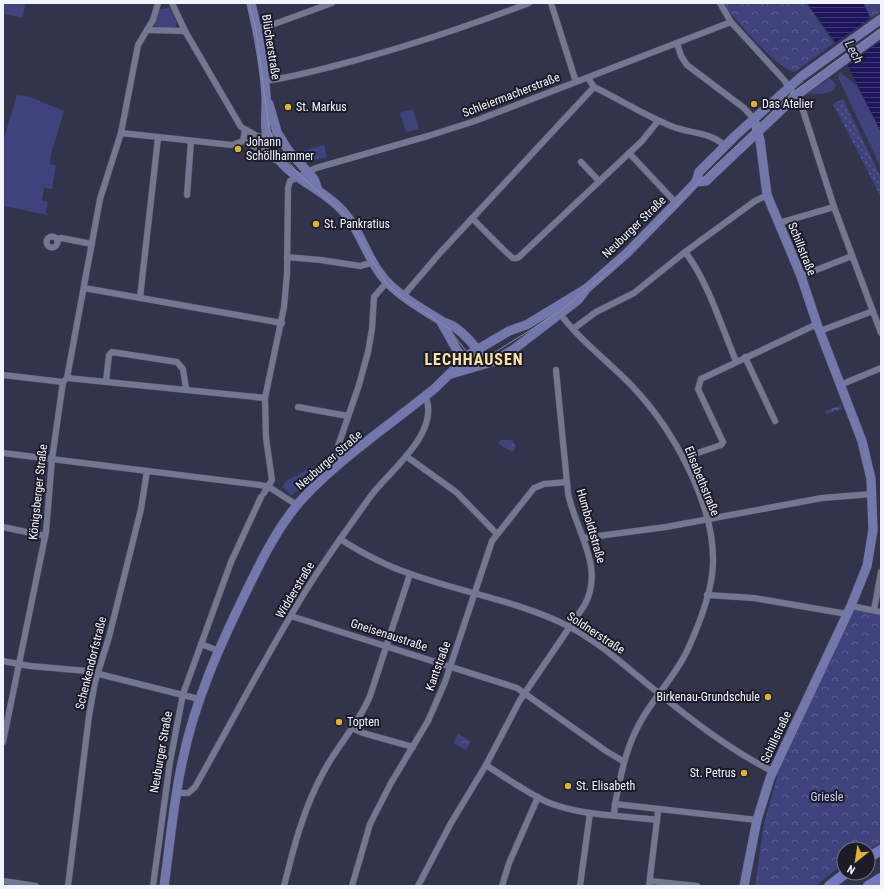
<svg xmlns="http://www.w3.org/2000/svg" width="884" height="889" font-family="'Roboto Condensed',sans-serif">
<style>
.grass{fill:#40427e}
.park{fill:url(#park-crowns)}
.garden{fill:url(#garden-dots)}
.water{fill:url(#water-rules)}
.pier{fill:#31344b}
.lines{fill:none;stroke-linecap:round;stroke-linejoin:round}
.street-casing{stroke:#4d4f62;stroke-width:7}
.secondary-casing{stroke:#4d4f62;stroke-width:10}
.primary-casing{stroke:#4d4f62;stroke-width:11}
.street{stroke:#747792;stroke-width:6}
.secondary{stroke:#7477ac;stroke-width:9}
.primary{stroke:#7376c5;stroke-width:10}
.tram{stroke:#8a8d9f;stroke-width:1}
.poi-dot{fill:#dfb034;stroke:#1b1c27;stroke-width:1.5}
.labels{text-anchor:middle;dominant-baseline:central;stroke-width:4;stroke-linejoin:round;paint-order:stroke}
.street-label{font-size:12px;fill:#f1f3ff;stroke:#1b1c27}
.poi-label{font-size:12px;fill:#f1f3ff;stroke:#1b1c27;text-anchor:start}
.park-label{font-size:12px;fill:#c7cdf7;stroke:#1b1c27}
.water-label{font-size:13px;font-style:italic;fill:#d5d8ee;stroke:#1b1c27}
.district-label{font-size:16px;font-weight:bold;letter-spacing:1px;fill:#fae0a6;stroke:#1b1c27}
</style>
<defs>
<pattern id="park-crowns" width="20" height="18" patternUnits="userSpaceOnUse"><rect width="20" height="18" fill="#40427e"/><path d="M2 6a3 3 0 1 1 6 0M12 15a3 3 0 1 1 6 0" fill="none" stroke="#5c5e91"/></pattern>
<pattern id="garden-dots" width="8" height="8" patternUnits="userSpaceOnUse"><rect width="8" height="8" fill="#40427e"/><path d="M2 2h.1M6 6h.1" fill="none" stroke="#5c5e91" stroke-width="1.8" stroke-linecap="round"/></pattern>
<pattern id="water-rules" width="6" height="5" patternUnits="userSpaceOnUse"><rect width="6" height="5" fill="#1d155b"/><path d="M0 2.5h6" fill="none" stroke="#3e3874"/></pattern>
</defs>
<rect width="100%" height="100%" fill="#31344b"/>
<!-- grass -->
<g class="grass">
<path d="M3 3H25L23 18 3 14Z"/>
<path d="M169 8 176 20V26L175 28 157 27 154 24 160 9Z"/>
<path d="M840 72 857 86 881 132V168L838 77Z"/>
<path d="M830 78 836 85C832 96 817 94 807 94Z"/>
<path d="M17 95 30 97 64 111 51 154 50 164 56 165 52 189 44 188 42 201 48 202 46 212 48 215 3 206V141Z"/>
<path d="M413 109 419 129 406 132 400 113Z"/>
<path d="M324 145 327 157 306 162 303 151Z"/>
<path d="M331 457 293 495H291L282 487 286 481Z"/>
</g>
<!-- park -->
<g class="park">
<path d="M723 3H806L834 43 795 72C780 72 732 17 723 3Z"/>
<path d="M863 3H881V11L871 18Z"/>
<path d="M841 405 842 409 826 414 825 411Z"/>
<path d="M501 440H512L516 446 513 452 498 444Z"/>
<path d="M855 610 881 614V843L868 850 844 849V863L816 886H755L764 823 780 767Z"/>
<path d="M458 734 471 741 466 750 453 743Z"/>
</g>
<!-- garden -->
<path class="garden" d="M843 99 881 178V197L833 104Z"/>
<!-- water -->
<path class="water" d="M807 3H863L881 39V132L838 46Z"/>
<!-- pier -->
<path class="pier" d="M873 16 881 34V41L845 67 834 44Z"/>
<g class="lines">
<defs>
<g id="street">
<path d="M172 3 185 31 241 127 259 137 270 135"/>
<path d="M551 3 576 82"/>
<path d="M720 3 731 22 784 80 801 104 834 207 881 333"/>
<path d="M257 28 266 27 332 3"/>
<path d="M147 30 185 31"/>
<path d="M677 43 681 56 687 65 744 108 754 119"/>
<path d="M588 78 594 87C619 99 644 115 671 126 689 134 710 131 725 146"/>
<path d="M264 81C289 78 314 71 338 65 403 48 466 27 529 3"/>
<path d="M121 133 232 145 243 141 245 130"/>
<path d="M243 141 262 150 275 160 278 159"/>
<path d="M629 153 676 203"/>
<path d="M581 162 599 181"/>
<path d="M187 195 191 141"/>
<path d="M472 218C478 224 510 257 513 258 516 259 517 258 519 257L642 141 658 121"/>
<path d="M779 223 834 207"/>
<circle cx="52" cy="242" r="5.5"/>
<path d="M57 239 61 238 92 244"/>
<path d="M685 252C707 279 722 328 736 361"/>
<path d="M287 257 321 260 360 266 374 262"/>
<path d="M801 276 852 256"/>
<path d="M84 288 282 323"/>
<path d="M403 296 439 254 594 87"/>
<path d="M140 298 158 138"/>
<path d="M558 311C579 340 608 361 632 386 673 429 715 504 713 564 712 593 699 625 687 651 675 676 656 695 642 719 626 746 621 774 615 804"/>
<path d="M573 329 596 312 634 293 685 252 755 201 767 195"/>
<path d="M820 331 873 311"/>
<path d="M745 357 775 421"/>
<path d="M3 375 63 382"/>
<path d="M67 378 265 398"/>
<path d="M106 381 109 355 112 352 177 362 183 369 186 389"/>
<path d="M840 385 881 368"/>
<path d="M298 407 348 416"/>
<path d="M3 453 260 485 269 487 297 505"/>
<path d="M406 456 456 492 496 533"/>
<path d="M683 458 721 445 723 442 698 389 701 379 817 324"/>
<path d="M340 464 337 457V449L359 385 368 352 372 329 374 297 387 282"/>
<path d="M264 493 272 480 266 438 265 398 284 307 287 274 288 188 290 181 316 168 428 136 475 121 731 22"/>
<path d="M3 527 45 536"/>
<path d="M583 538 666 527 822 498 872 494"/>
<path d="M340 539C362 553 386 566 411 574 463 593 519 601 568 626 599 642 625 666 651 687 689 718 728 749 772 771"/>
<path d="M707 595 754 598 847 614"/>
<path d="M851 606 881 612"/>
<path d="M874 610 881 572"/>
<path d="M291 616 517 688 606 751 623 761"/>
<path d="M201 644 219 651"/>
<path d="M3 661 30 666 87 671 199 699"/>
<path d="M352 728 363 733 413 747"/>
<path d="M3 742 46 532 52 459 63 382 67 378 100 199 121 133 138 45 153 20 158 3"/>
<path d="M486 765C506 778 526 792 547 802 581 816 621 815 657 820L658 810"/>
<path d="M177 793H188L195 787C232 722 266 655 305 592 325 559 348 528 370 497 389 471 442 432 425 396"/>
<path d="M614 815 615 804 757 820"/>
<path d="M3 881 36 886"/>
<path d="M650 881 697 886"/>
<path d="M68 886 89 716 95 682 109 637 141 509 147 471"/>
<path d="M153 886 170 762 183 694 231 562 261 497"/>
<path d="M284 886C294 846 304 807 324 771 338 745 359 723 370 696L410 574"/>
<path d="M352 886 370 824 391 783 428 721 445 682 492 541 534 488 544 484 567 482"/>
<path d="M418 886 451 823 486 765 520 700 584 606C606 568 575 530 568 493L556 370"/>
<path d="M502 886 509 863 538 797"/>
<path d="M580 886 590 813"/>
<path d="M649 886 657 820"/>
</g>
<g id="secondary">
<path d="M251 3C258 33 264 64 266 95 267 111 263 128 269 143 281 175 317 185 339 207 361 228 367 262 388 283 403 298 422 309 440 320 444 323 449 324 453 326 461 331 473 343 477 350 480 354 480 359 479 364"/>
<path d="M269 104 277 132 288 150 314 179 318 190"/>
<path d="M696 182 706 181 797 95 881 33"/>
<path d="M440 320 458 352 469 362"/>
<path d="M451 374 492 362 514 349 578 300 587 288 627 253 676 203 696 182 699 172 735 136 802 76 881 19"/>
<path d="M164 886C170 845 173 804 182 763 194 703 219 647 246 592 262 559 279 524 304 497 343 456 391 424 434 389L470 354 509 331 526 325 538 318 587 288"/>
<path d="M744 886 757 820 770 778 851 606 867 566 873 530 871 479 862 441 817 324 801 276 767 195 760 140 754 119"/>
</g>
<g id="primary">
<path d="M868 858 881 850"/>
<path d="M829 886 846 873"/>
<path d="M868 886 881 878"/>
</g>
</defs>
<!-- street casing -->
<use href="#street" class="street-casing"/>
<!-- secondary casing -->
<use href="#secondary" class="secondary-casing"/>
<!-- primary casing -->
<use href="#primary" class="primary-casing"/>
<!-- street -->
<use href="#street" class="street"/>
<!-- secondary -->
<use href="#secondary" class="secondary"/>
<!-- primary -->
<use href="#primary" class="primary"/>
<!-- tram -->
<path class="tram" d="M249 3 256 30 269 129 279 151 300 175 346 216 386 283 402 297 449 329 469 355 480 358 492 354 559 312 613 268 715 166 793 92 881 29"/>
</g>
<!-- markers -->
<g class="poi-dot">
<circle cx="754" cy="104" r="4"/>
<circle cx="288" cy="107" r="4"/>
<circle cx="238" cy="149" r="4"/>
<circle cx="316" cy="224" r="4"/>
<circle cx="768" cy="697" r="4"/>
<circle cx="339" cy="722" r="4"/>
<circle cx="744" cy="773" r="4"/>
<circle cx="568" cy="786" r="4"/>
</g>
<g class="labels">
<!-- street labels -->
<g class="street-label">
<text transform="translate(271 47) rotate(81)">Blücherstraße</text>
<text transform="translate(511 95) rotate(-21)">Schleiermacherstraße</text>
<text transform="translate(634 227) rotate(-44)">Neuburger Straße</text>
<text transform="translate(802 249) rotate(68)">Schillstraße</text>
<text transform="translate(329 460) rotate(-41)">Neuburger Straße</text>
<text transform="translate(702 481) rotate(68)">Elisabethstraße</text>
<text transform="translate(38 492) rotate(-84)">Königsberger Straße</text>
<text transform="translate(591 526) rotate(74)">Humboldtstraße</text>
<text transform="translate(295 590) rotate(-59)">Widderstraße</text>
<text transform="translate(596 633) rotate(33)">Soldnerstraße</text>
<text transform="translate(389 635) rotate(18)">Gneisenaustraße</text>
<text transform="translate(91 663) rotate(-76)">Schenkendorfstraße</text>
<text transform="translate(438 666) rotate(-70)">Kantstraße</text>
<text transform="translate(776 737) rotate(-65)">Schillstraße</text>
<text transform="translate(161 752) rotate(-80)">Neuburger Straße</text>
</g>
<!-- poi labels -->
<g class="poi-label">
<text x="762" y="104">Das Atelier</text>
<text x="296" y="107">St. Markus</text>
<text x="246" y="142">Johann<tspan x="246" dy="14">Schöllhammer</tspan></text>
<text x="324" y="224">St. Pankratius</text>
<text x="760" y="697" text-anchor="end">Birkenau-Grundschule</text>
<text x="347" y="722">Topten</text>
<text x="736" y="773" text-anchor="end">St. Petrus</text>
<text x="576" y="786">St. Elisabeth</text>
</g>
<!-- park labels -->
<g class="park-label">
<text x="827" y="797">Griesle</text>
</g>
<!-- water labels -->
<g class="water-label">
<text transform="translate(854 52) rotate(62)">Lech</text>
</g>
<!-- district labels -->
<g class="district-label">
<text x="474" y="359">LECHHAUSEN</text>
</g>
</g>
<!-- border -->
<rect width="884" height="889" fill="none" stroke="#f1f3ff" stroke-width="8"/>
<!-- north arrow -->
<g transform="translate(856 861) rotate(210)"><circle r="19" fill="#1b1c27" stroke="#71727d"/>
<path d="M0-3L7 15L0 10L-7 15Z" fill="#dfb034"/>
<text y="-6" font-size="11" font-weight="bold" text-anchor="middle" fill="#f1f3ff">N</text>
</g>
</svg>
